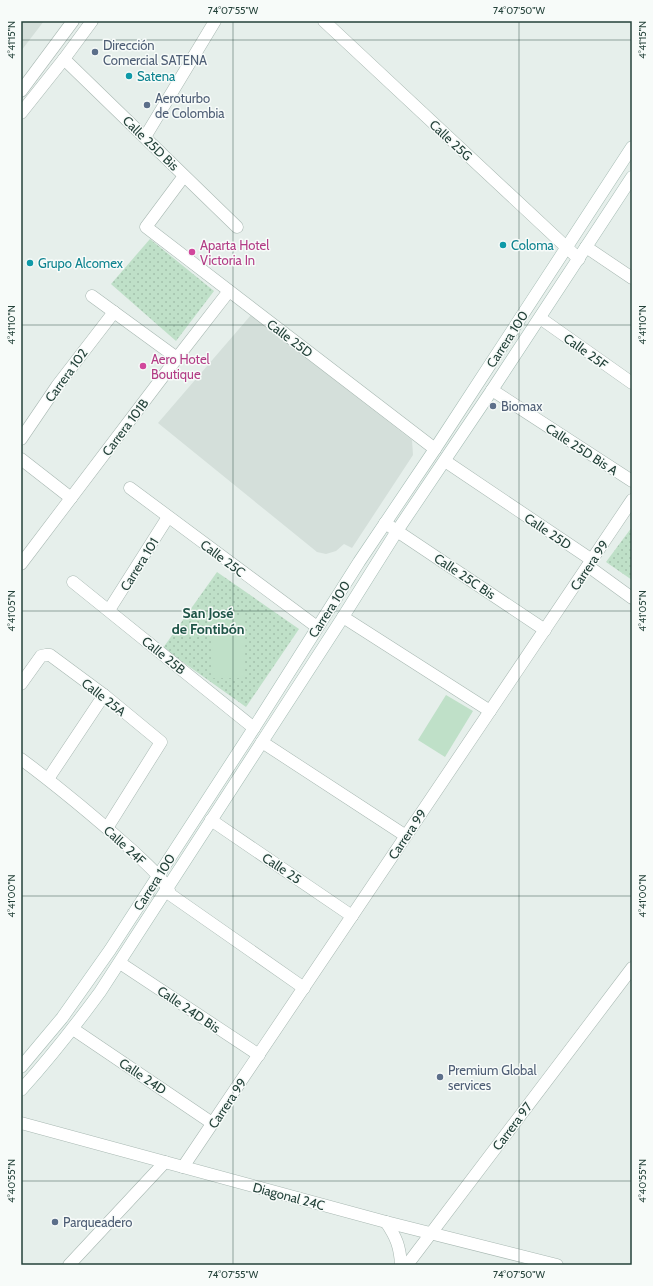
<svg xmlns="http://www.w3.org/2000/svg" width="653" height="1286" font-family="Cabin,sans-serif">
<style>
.built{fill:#d4dfda}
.grass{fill:url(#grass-dots)}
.pitch{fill:#bfe0c8}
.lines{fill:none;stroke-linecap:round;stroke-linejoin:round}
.minor-casing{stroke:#a8b8b2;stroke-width:13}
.tertiary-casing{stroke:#a8b8b2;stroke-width:13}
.secondary-casing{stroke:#a4bbb3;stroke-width:13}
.minor{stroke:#fff;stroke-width:12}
.tertiary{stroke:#fff;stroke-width:12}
.secondary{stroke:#fff;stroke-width:12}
.ticks{fill:none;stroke:#24423a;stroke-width:1;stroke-opacity:0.45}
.service-dot{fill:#5c6f8a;stroke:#f7fbf9;stroke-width:1.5}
.culture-dot{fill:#0f9aa8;stroke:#f7fbf9;stroke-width:1.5}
.hotel-dot{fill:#d1479c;stroke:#f7fbf9;stroke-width:1.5}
.labels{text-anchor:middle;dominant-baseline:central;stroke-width:3;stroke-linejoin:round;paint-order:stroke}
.service-label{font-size:13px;fill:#4e5e75;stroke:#f7fbf9;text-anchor:start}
.culture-label{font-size:13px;fill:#0d838f;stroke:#f7fbf9;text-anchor:start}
.street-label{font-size:13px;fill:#24423a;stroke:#f7fbf9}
.hotel-label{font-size:13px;fill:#b23c85;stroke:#f7fbf9;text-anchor:start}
.neighbourhood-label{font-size:14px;font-weight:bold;fill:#1f5548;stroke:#f7fbf9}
.neatline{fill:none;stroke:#24423a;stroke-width:1.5}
.ticks-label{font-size:10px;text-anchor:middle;fill:#24423a}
</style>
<defs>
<pattern id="grass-dots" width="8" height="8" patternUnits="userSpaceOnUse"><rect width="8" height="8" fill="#bfe0c8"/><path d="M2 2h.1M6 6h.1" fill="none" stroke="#a4c1ad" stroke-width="1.8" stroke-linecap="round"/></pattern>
</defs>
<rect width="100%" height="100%" fill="#e6efeb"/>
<!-- built -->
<g class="built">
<path d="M21 21H44L21 51Z"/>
<path d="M251 315 412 440 413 455 352 548 344 544 336 551 326 554 317 552 158 423Z"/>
</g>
<!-- grass -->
<g class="grass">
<path d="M150 239 214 291 176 341 111 284Z"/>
<path d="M632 527V580L606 562Z"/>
<path d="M217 572 299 629 246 707 163 648Z"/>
</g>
<!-- pitch -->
<g class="pitch">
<rect x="212" y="617" width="32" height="61"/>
<path d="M446 695 473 711 445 757 418 740Z"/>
</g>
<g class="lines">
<defs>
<g id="minor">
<path d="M324 21 579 259"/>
<path d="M64 59 237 227"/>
<path d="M21 113 64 59 92 21"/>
<path d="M145 137 215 21"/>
<path d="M184 176 146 227 435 449"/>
<path d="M586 247 632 278"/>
<path d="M92 296 177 358"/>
<path d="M540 318 632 383"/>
<path d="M492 390 632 481"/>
<path d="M21 439 57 386 114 312"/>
<path d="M21 459 71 498"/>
<path d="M445 461 592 560"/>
<path d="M130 488 317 627"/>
<path d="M385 523 545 630"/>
<path d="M21 564 177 358 229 291"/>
<path d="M588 566 632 598"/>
<path d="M73 582 254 728"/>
<path d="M109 610 168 517"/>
<path d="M343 617 490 711"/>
<path d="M21 684 41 656 46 655H50L104 695 161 742 107 828"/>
<path d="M262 742 406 836"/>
<path d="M21 759C60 788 97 819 133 851 146 864 163 877 171 895L304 988"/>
<path d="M48 779 104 695"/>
<path d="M211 820 352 916"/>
<path d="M120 963 259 1055"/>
<path d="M73 1029 212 1123"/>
<path d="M183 1167 632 500"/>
<path d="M69 1265 165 1162"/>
</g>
<g id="tertiary">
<path d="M21 91 73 21"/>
<path d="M21 1123 386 1222 557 1265"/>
<path d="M386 1222C396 1237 400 1246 401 1265"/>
<path d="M407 1265 632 968"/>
</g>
<g id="secondary">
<path d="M21 1067 62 1018 110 950 254 728 359 562 435 449 632 147"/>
<path d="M21 1090C49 1059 75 1026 100 992L343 617 397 531 492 390 632 177"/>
</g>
</defs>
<!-- minor casing -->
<use href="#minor" class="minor-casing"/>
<!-- tertiary casing -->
<use href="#tertiary" class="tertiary-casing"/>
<!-- secondary casing -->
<use href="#secondary" class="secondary-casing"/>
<!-- minor -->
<use href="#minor" class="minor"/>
<!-- tertiary -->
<use href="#tertiary" class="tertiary"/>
<!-- secondary -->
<use href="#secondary" class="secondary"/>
</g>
<!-- ticks -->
<path class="ticks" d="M233 21V1265M519 21V1265M21 40H632M21 325H632M21 611H632M21 896H632M21 1181H632"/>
<!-- markers -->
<g class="service-dot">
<circle cx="95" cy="52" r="4"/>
<circle cx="147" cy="105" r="4"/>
<circle cx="493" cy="406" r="4"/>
<circle cx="440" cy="1077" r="4"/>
<circle cx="55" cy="1222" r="4"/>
</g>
<g class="culture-dot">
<circle cx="129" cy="76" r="4"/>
<circle cx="503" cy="245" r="4"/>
<circle cx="30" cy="263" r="4"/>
</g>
<g class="hotel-dot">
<circle cx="192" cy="252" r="4"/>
<circle cx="143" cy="366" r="4"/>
</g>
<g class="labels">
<!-- service labels -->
<g class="service-label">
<text x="103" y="45">Dirección<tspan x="103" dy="15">Comercial SATENA</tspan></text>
<text x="155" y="98">Aeroturbo<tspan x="155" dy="15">de Colombia</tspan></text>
<text x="501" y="406">Biomax</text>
<text x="448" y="1070">Premium Global<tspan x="448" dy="15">services</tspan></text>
<text x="63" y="1222">Parqueadero</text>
</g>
<!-- culture labels -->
<g class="culture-label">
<text x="137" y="76">Satena</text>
<text x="511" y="245">Coloma</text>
<text x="38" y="263">Grupo Alcomex</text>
</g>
<!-- street labels -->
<g class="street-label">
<text transform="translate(451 140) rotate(43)">Calle 25G</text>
<text transform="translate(151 143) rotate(44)">Calle 25D Bis</text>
<text transform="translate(290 338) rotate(37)">Calle 25D</text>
<text transform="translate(507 339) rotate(-57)">Carrera 100</text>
<text transform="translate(586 351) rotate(36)">Calle 25F</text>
<text transform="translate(66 375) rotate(-54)">Carrera 102</text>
<text transform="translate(125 427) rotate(-53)">Carrera 101B</text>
<text transform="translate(582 449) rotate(33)">Calle 25D Bis A</text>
<text transform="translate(548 531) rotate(34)">Calle 25D</text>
<text transform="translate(223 558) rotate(37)">Calle 25C</text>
<text transform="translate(139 564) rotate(-58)">Carrera 101</text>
<text transform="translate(589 565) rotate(-56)">Carrera 99</text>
<text transform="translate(465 576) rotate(34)">Calle 25C Bis</text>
<text transform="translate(329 609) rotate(-57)">Carrera 100</text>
<text transform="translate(164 655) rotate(39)">Calle 25B</text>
<text transform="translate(104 697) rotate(38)">Calle 25A</text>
<text transform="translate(407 834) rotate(-56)">Carrera 99</text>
<text transform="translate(125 845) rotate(42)">Calle 24F</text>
<text transform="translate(282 868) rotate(34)">Calle 25</text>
<text transform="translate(154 882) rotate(-57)">Carrera 100</text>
<text transform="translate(189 1009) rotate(34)">Calle 24D Bis</text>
<text transform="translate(143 1076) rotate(34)">Calle 24D</text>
<text transform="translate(227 1103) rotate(-56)">Carrera 99</text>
<text transform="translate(512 1126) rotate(-53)">Carrera 97</text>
<text transform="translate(289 1196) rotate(15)">Diagonal 24C</text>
</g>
<!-- hotel labels -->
<g class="hotel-label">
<text x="200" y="245">Aparta Hotel<tspan x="200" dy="15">Victoria In</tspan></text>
<text x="151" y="359">Aero Hotel<tspan x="151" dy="15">Boutique</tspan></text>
</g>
<!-- neighbourhood labels -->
<g class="neighbourhood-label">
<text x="208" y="613">San José<tspan x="208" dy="16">de Fontibón</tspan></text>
</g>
</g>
<!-- border -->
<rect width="653" height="1286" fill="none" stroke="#f7fbf9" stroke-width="44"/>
<rect x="22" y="22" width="609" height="1242" class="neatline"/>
<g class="ticks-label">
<text x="233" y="14">74°07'55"W</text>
<text x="519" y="14">74°07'50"W</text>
<text transform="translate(11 40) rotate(-90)" y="4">4°41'15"N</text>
<text transform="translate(642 40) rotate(-90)" y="4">4°41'15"N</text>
<text transform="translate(11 325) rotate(-90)" y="4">4°41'10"N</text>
<text transform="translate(642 325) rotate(-90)" y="4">4°41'10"N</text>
<text transform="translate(11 611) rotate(-90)" y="4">4°41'05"N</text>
<text transform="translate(642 611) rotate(-90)" y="4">4°41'05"N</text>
<text transform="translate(11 896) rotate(-90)" y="4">4°41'00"N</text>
<text transform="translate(642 896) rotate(-90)" y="4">4°41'00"N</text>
<text transform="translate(11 1181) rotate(-90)" y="4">4°40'55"N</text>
<text transform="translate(642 1181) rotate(-90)" y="4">4°40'55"N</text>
<text x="233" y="1278">74°07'55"W</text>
<text x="519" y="1278">74°07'50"W</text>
</g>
</svg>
